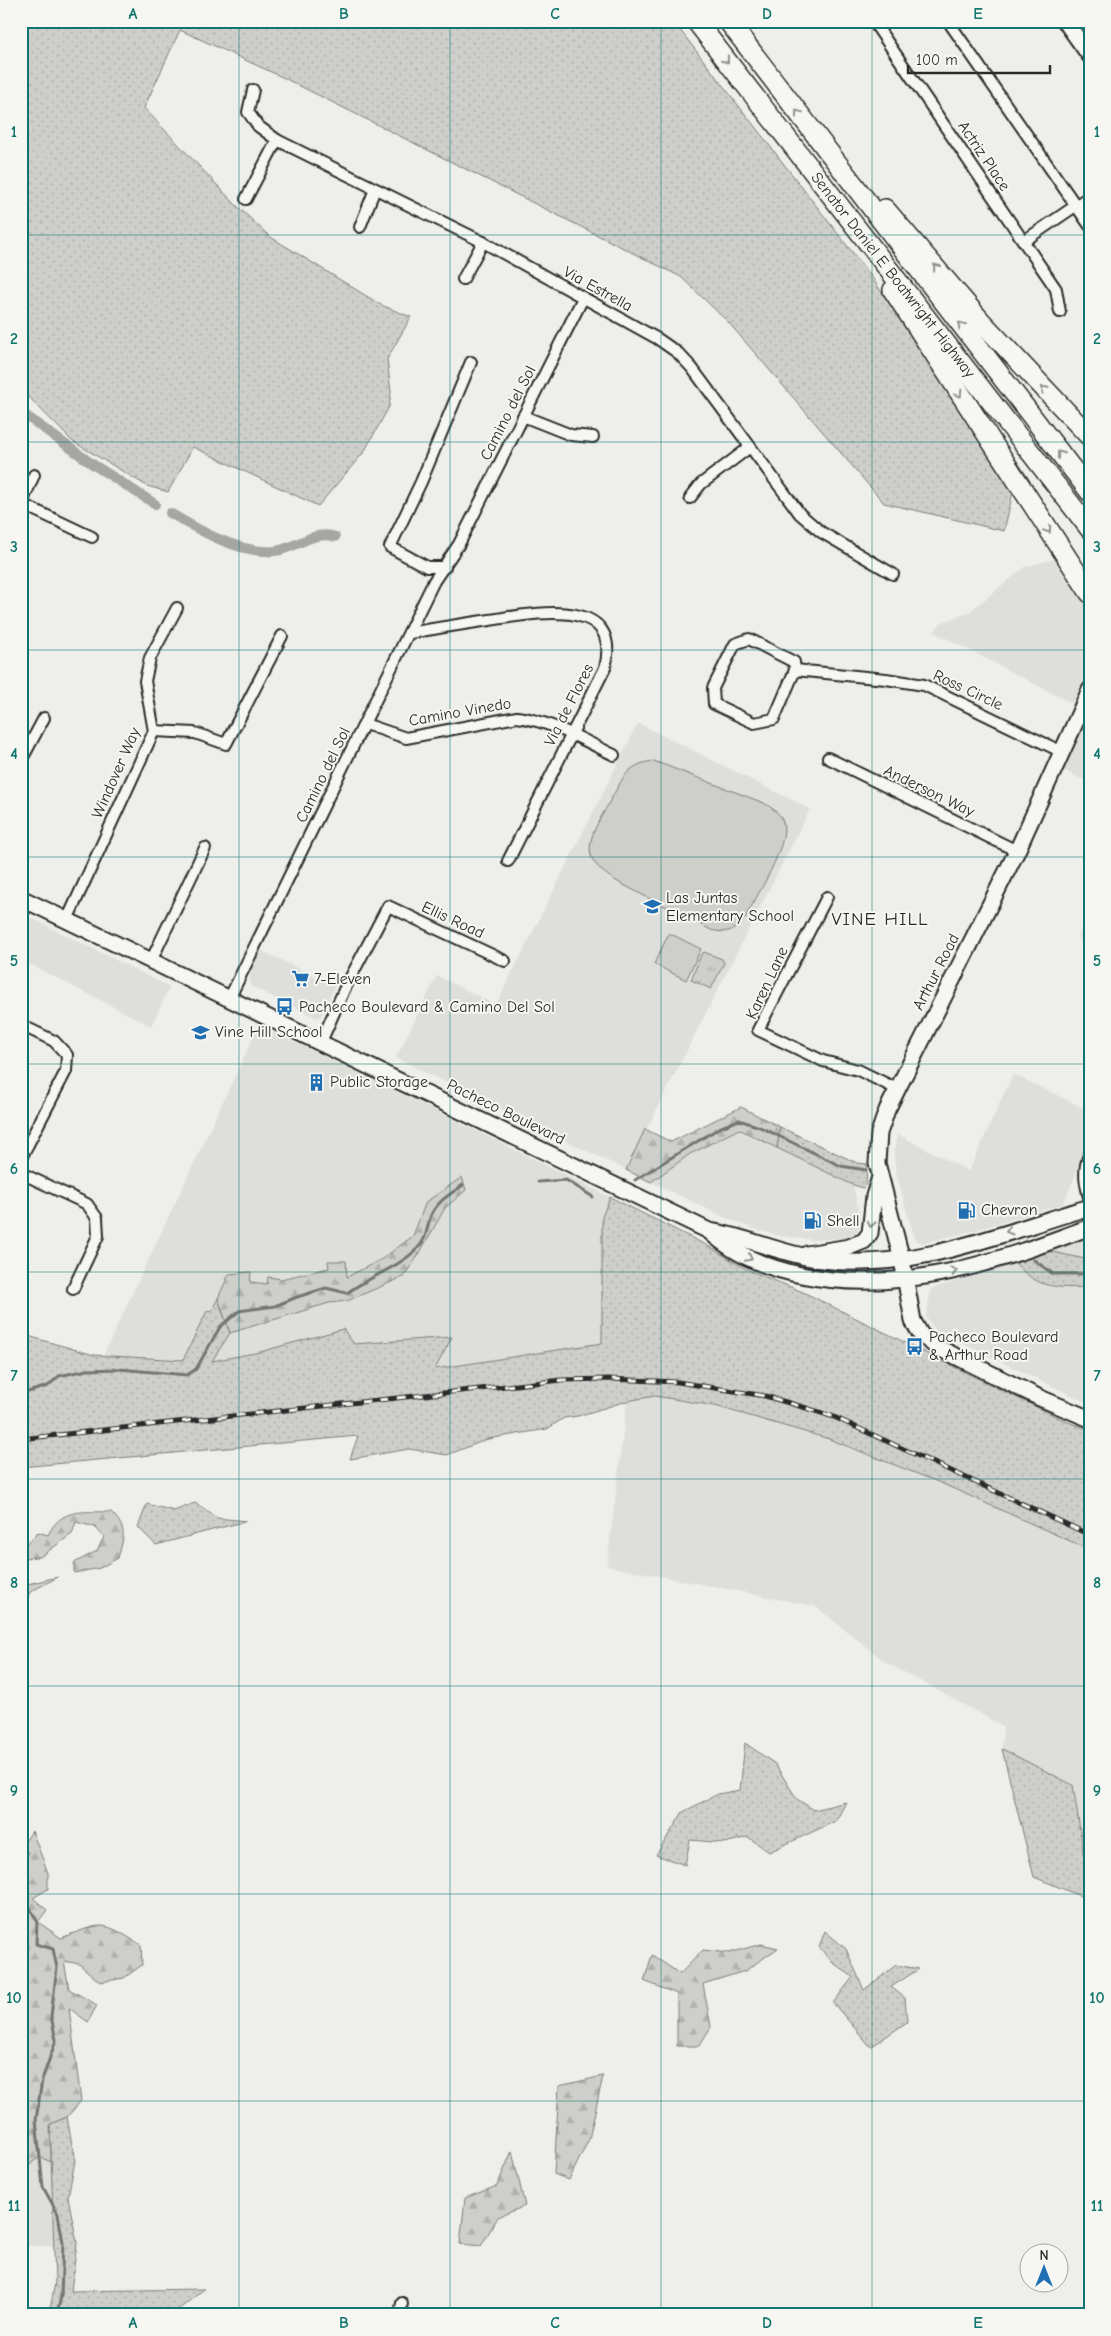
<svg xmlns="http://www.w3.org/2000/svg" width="1111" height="2336" font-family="'Comic Neue',sans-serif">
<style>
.built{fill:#dededb}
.grass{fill:url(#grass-dots);stroke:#7c7c7a}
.forest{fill:url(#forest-firs);stroke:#7c7c7a}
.park{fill:url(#park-tufts);stroke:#7c7c7a}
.pitch{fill:#cececa;stroke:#7c7c7a}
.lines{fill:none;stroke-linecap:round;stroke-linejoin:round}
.stream{stroke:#757573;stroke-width:3}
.canal{stroke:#a6a6a3;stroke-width:10}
.street-casing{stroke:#2b2b2b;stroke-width:14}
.secondary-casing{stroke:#2b2b2b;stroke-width:19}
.highway-casing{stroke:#2b2b2b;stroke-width:22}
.street{stroke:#f6f6f2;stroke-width:10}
.secondary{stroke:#f6f6f2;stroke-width:15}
.highway{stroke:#f6f6f2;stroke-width:19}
.rail-casing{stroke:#2b2b2b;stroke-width:5}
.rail{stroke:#f6f6f2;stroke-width:3;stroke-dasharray:9;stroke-linecap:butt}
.oneway{stroke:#90908e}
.grid{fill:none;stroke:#0f766e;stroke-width:1;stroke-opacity:0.55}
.labels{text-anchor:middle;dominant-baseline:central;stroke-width:4;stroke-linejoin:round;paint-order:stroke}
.street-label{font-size:16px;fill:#2b2b2b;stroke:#f6f6f2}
.poi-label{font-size:16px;fill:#2b2b2b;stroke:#f6f6f2;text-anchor:start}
.quarter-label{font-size:19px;letter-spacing:1px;fill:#2b2b2b;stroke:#f6f6f2}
.neatline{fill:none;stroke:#0f766e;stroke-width:2}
.grid-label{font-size:16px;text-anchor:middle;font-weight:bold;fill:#0f766e}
</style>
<defs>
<pattern id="grass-dots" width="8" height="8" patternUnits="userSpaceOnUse" patternTransform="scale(1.25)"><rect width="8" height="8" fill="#cececa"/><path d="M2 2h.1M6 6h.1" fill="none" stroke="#b1b1ae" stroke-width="1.8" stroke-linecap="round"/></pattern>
<pattern id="forest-firs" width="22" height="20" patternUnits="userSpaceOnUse" patternTransform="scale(1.25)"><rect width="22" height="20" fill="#cececa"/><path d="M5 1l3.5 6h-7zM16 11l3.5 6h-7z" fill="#b1b1ae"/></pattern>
<pattern id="park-tufts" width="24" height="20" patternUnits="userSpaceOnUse" patternTransform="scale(1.25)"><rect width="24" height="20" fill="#cececa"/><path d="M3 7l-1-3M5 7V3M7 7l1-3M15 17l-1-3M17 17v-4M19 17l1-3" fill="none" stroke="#b1b1ae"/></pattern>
</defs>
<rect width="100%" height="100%" fill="#eeeeea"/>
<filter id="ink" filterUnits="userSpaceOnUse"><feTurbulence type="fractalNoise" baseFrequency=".02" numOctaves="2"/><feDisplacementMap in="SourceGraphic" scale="10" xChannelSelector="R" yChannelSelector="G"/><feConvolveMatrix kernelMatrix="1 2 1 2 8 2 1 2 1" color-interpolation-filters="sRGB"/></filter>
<g filter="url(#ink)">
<!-- built -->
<g class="built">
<path d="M1054 559 1090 609V783L1055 766 1081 708 934 632 941 623 969 612 1025 567Z"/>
<path d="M638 723 810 809 626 1170 396 1058 437 976 496 1005Z"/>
<path d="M21 913 170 987 151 1026 21 960Z"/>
<path d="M1090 913V946L1077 939Z"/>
<path d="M254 947 335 986 321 1016 317 1018 250 986V956Z"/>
<path d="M259 1025 388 1087 610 1197 602 1217V1343L434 1369 451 1337 260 1352 211 1361 230 1333 329 1303 347 1301 403 1277 418 1256 445 1208 466 1190 426 1202 413 1236 382 1259 347 1277 328 1261 329 1268 281 1279 268 1277 267 1284 250 1282 251 1273 229 1274 211 1312 207 1311 183 1360 103 1356Z"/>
<path d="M1013 1074 1090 1111V1141L1063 1204 973 1231 923 1243 915 1240 896 1173 894 1156 897 1134 969 1171Z"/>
<path d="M739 1129 853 1185 860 1217V1226L857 1232 845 1238 813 1240 781 1236 760 1231 726 1218 651 1182 690 1154Z"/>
<path d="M1090 1238V1260L1048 1251Z"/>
<path d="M1015 1263 1024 1273 1051 1288 1090 1287V1404L936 1331 926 1317 931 1289Z"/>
<path d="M655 1396 715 1406 829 1439 943 1484 1090 1550V1860L1084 1858 1073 1785 1002 1749 1003 1726 887 1663 815 1606 607 1566 627 1401Z"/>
<path d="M21 1949H45L54 2246H21Z"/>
</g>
<!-- grass -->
<g class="grass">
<path d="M21 21H673L873 279 1013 492 1004 531 884 503 729 323 681 277 282 77 180 30 144 108 236 205 269 236 381 305 411 317 387 359 391 392 389 407 364 452 318 506 193 447 168 492 147 486 72 441 21 389Z"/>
<path d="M780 1127 857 1163 867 1164 866 1185 863 1188 853 1185 777 1148Z"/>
<path d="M610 1197 708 1246 746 1269 803 1292 1003 1391 1068 1422 1090 1430V1550L943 1484 829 1439 715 1406 655 1396 627 1401 578 1416 564 1418 547 1429 488 1439 447 1455 409 1449 350 1459 358 1436 21 1467V1334L94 1355 183 1360 207 1311 211 1312 218 1298 230 1333 212 1361 260 1352 343 1329 354 1344 452 1337 435 1369 602 1343V1217Z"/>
<path d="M1048 1251 1090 1260V1287C1056 1288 1040 1290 1015 1263Z"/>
<path d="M195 1503 217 1518 246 1521 156 1545 138 1527 147 1504 174 1511Z"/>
<path d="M745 1743 775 1764 797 1799 814 1810 846 1802 836 1821 769 1852 748 1837 725 1843 690 1840 685 1865 656 1855 683 1812 718 1794 740 1790Z"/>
<path d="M1002 1749 1073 1785 1084 1857 1090 1860V1900L1034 1877Z"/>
<path d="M825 1931 846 1949 864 1990 896 1965 919 1969 891 1987 905 1998 907 2022 871 2047 833 2003 853 1977 832 1962 819 1947Z"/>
<path d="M67 2117 75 2161 68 2197 77 2243 71 2291 204 2289 172 2315H49L55 2283 50 2124Z"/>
</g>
<!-- forest -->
<g class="forest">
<path d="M741 1107 780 1127 777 1148 739 1129 690 1154 651 1182 626 1170 645 1129 671 1142Z"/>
<path d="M462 1177 466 1190 445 1208 418 1256 403 1277 347 1301 329 1303 230 1333 218 1298 229 1274 251 1272 250 1282 267 1284 268 1277 281 1279 329 1268 328 1261H346L347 1277 382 1259 413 1236 426 1202Z"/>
<path d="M111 1512C128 1529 124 1536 118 1558L100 1568 74 1573V1563L97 1551 104 1537 95 1527 76 1522 72 1534 40 1557 21 1558V1549L38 1532 48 1535C61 1507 84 1512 111 1512Z"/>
<path d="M58 1577 30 1592 24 1605 21 1603V1582L23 1585Z"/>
<path d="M32 1831 48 1873V1889L33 1898 47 1910 38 1922 61 1938C104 1922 101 1920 141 1945L142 1965 124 1978 100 1982 79 1964 64 1961 69 1989 97 2005 88 2022 69 2008 81 2101 67 2117 50 2124 51 2162 40 2157 21 2170V2106L28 2092 21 2088V1947L29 1948C23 1929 14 1891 26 1873L21 1870V1852L28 1854 24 1843Z"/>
<path d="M761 1944 778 1948 745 1971 703 1984 711 2027 699 2046H677V1994L644 1981 652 1955 680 1974 703 1950 729 1953Z"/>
<path d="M603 2076 589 2139 569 2180 554 2174 559 2086Z"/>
<path d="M512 2151 525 2206 498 2217 481 2246 460 2244 465 2198 497 2186Z"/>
</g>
<!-- park -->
<path class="park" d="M704 952 722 959 724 963 711 989 691 980 701 955Z"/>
<!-- pitch -->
<g class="pitch">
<path d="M654 761 764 803C772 808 779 812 783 822 790 844 756 897 745 918 736 931 726 934 711 930 680 913 649 899 618 882 609 877 595 867 591 856 586 837 603 815 611 799 623 778 627 764 654 761Z"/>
<path d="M669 933 701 949 686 980 654 964Z"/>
</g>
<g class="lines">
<!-- stream -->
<g class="stream">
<path d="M635 1180 719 1128 739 1120 760 1127 841 1166 866 1170"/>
<path d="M538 1182 566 1180 593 1197"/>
<path d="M1034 1260 1053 1274H1090"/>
<path d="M21 1394 48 1386 59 1376 87 1370 119 1369 187 1375 196 1369 220 1327 239 1311 275 1306 297 1297 326 1288 347 1293C370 1276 398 1268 418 1248 429 1236 426 1225 432 1213 439 1200 452 1193 463 1185"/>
<path d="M21 1864 26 1873 29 1906 37 1921 36 1944 53 1949 57 1968 51 2016 56 2040 42 2080 36 2120 43 2187 58 2214 63 2243 61 2296 57 2315"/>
</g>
<!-- canal -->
<g class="canal">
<path d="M21 412 91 463 155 504"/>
<path d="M170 513C200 531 240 554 275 551 295 549 315 529 335 537"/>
</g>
<defs>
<g id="street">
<path d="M873 21 1056 289 1060 312"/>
<path d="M948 21 1090 226"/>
<path d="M253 90 248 112 258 126 277 140 483 242 658 339 678 353 692 368 800 514 821 532 893 574"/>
<path d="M246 199 277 140"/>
<path d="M360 227 375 189"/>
<path d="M1024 241 1090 196"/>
<path d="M463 279 483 242"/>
<path d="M523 416 571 435 593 437"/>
<path d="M690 498 701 484 750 447"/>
<path d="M22 504 92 537"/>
<path d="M21 505 34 475"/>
<path d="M445 567H427L390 547 421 482 471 362"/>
<path d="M410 633C437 628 463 624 490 620 532 614 623 594 605 668L508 861"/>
<path d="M749 639 794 662 795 670 774 719 754 723 714 704 713 688 735 644Z"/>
<path d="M795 670 886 679 924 685 1062 752"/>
<path d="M365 724 406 738 517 717C551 721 583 740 614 755"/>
<path d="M154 731 195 733 226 744 282 636"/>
<path d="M828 758 1017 851"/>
<path d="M21 761 44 718"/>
<path d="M827 897 758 1030 823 1061 858 1070 897 1089"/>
<path d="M21 916 29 902"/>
<path d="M67 920 154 731 145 681 150 658 177 608"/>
<path d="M151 961 205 848"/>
<path d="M229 999 434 581 459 544 583 298"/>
<path d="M21 1025 54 1041 67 1055 66 1071 21 1158"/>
<path d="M321 1042 344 990 388 906 505 961"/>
<path d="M1090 1153C1082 1170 1085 1183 1090 1201"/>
<path d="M21 1173 87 1204 97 1218 98 1236 73 1289"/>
<path d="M400 2315 402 2303"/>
</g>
<g id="secondary">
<path d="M1065 21 1090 56"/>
<path d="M1090 690 1017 851 887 1110 879 1133 877 1163 902 1260 913 1321 921 1335 937 1347 1040 1398 1090 1419"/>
<path d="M21 898 709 1231C748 1237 784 1255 823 1260 914 1272 1004 1232 1090 1207"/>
<path d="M709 1231C735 1255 766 1268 801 1275 901 1296 997 1262 1090 1227"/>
<path d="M807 1254 849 1247 864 1241 870 1233 874 1196 880 1177"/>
</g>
<g id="highway">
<path d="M696 21 1090 529"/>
<path d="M728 21 1090 492"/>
<path d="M885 209 980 320 1090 437"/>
<path d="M893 290 1090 593"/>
</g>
</defs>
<!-- street casing -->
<use href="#street" class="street-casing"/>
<!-- secondary casing -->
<use href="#secondary" class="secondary-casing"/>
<!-- highway casing -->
<use href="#highway" class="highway-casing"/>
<!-- street -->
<use href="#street" class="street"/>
<!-- secondary -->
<use href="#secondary" class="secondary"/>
<!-- highway -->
<use href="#highway" class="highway"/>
<defs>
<path id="rail" d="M21 1439 562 1380 609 1379 678 1382 765 1396 803 1407 834 1417 1090 1535"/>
</defs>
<!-- rail casing -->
<use href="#rail" class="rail-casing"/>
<!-- rail -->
<use href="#rail" class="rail"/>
</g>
<!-- one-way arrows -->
<defs><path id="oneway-chevron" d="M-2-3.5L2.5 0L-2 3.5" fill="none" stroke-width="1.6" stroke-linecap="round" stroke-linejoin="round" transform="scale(1.25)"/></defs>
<g class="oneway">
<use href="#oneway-chevron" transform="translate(726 60) rotate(52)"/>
<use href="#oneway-chevron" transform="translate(798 113) rotate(-127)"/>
<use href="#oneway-chevron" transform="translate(936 267) rotate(-129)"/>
<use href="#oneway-chevron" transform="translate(961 325) rotate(-128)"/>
<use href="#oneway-chevron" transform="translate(1044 389) rotate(-133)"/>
<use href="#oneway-chevron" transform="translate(959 394) rotate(57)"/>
<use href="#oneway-chevron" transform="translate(1060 454) rotate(-128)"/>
<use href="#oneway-chevron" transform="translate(1048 530) rotate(57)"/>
<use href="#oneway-chevron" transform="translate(871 1224) rotate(100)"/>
<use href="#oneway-chevron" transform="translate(1009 1231) rotate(163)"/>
<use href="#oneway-chevron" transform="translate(749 1258) rotate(28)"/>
<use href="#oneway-chevron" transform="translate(954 1271) rotate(-14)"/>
</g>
</g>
<!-- grid -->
<path class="grid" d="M239 21V2315M450 21V2315M661 21V2315M872 21V2315M21 235H1090M21 442H1090M21 650H1090M21 857H1090M21 1064H1090M21 1272H1090M21 1479H1090M21 1686H1090M21 1894H1090M21 2101H1090"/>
<!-- icons -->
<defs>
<symbol id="school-bare" viewBox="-9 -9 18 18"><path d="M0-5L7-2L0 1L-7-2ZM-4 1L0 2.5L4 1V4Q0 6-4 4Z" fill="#1f6fb2" stroke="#f6f6f2" stroke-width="2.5" paint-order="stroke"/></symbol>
<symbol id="supermarket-bare" viewBox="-9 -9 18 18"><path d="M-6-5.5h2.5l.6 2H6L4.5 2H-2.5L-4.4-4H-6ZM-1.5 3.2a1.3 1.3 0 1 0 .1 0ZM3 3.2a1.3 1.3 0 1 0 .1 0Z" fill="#1f6fb2" stroke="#f6f6f2" stroke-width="2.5" paint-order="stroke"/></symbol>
<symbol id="bus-bare" viewBox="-9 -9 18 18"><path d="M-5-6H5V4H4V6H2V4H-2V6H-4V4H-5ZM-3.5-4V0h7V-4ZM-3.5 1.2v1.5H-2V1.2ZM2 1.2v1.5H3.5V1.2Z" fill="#1f6fb2" stroke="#f6f6f2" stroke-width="2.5" paint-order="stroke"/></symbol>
<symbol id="building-bare" viewBox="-9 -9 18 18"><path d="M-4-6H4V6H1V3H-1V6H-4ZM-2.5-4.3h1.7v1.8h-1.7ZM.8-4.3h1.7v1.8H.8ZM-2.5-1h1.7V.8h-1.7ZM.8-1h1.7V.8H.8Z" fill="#1f6fb2" stroke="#f6f6f2" stroke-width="2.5" paint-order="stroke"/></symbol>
<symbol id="fuel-bare" viewBox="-9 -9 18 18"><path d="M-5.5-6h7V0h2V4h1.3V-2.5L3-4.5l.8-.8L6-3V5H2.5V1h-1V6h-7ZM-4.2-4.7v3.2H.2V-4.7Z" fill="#1f6fb2" stroke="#f6f6f2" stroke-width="2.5" paint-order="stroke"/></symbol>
</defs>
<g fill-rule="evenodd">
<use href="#school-bare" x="640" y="894" width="25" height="25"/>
<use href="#supermarket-bare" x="288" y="966" width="25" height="25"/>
<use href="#bus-bare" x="272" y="994" width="25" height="25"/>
<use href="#school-bare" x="188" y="1020" width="25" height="25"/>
<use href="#building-bare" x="304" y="1070" width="25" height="25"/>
<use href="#fuel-bare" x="954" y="1198" width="25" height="25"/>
<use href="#fuel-bare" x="800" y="1208" width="25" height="25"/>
<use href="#bus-bare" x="902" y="1334" width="25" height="25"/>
</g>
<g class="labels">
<!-- street labels -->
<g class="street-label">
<text transform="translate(984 156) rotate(56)">Actriz Place</text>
<text transform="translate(893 275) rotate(52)">Senator Daniel E Boatwright Highway</text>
<text transform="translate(598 289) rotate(29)">Via Estrella</text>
<text transform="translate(508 413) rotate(-63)">Camino del Sol</text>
<text transform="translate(968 690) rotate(25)">Ross Circle</text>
<text transform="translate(569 705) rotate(-63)">Via de Flores</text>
<text transform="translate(460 712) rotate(-10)">Camino Vinedo</text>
<text transform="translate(116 773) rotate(-66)">Windover Way</text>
<text transform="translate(323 775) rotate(-64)">Camino del Sol</text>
<text transform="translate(929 791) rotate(26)">Anderson Way</text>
<text transform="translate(453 920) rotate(25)">Ellis Road</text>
<text transform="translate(936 972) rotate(-63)">Arthur Road</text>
<text transform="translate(767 983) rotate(-65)">Karen Lane</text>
<text transform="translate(506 1112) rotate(26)">Pacheco Boulevard</text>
</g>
<!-- poi labels -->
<g class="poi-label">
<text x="666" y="898">Las Juntas<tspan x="666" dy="18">Elementary School</tspan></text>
<text x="314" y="979">7-Eleven</text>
<text x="299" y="1007">Pacheco Boulevard &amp; Camino Del Sol</text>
<text x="215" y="1032">Vine Hill School</text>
<text x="330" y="1082">Public Storage</text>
<text x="981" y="1210">Chevron</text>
<text x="827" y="1221">Shell</text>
<text x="929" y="1337">Pacheco Boulevard<tspan x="929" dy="18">&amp; Arthur Road</tspan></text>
</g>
<!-- quarter labels -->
<g class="quarter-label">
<text x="880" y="919">VINE HILL</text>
</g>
</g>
<!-- margin -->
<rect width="1111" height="2336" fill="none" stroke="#f6f6f2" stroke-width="55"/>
<!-- north arrow -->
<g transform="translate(1044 2268)"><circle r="24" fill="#f6f6f2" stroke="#a5a5a2"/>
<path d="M0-4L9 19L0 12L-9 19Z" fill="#1f6fb2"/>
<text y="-8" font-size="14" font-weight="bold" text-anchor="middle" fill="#2b2b2b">N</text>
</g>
<!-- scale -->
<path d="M908 65v8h142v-8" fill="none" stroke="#2b2b2b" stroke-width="2.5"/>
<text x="916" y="65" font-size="15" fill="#2b2b2b" stroke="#f6f6f2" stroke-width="4" paint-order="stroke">100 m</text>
<rect x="28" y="28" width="1056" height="2280" class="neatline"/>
<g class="grid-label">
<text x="133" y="19">A</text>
<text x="344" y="19">B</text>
<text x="555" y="19">C</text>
<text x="767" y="19">D</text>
<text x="978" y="19">E</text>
<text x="14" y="137">1</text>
<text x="1097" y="137">1</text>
<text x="14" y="344">2</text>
<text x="1097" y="344">2</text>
<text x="14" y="552">3</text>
<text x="1097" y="552">3</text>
<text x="14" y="759">4</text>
<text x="1097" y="759">4</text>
<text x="14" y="966">5</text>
<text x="1097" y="966">5</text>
<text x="14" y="1174">6</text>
<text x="1097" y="1174">6</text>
<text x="14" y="1381">7</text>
<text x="1097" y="1381">7</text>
<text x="14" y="1588">8</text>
<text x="1097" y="1588">8</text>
<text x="14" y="1796">9</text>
<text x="1097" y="1796">9</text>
<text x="14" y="2003">10</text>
<text x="1097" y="2003">10</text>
<text x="14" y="2211">11</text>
<text x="1097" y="2211">11</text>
<text x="133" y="2328">A</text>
<text x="344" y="2328">B</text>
<text x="555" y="2328">C</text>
<text x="767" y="2328">D</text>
<text x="978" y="2328">E</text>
</g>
</svg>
